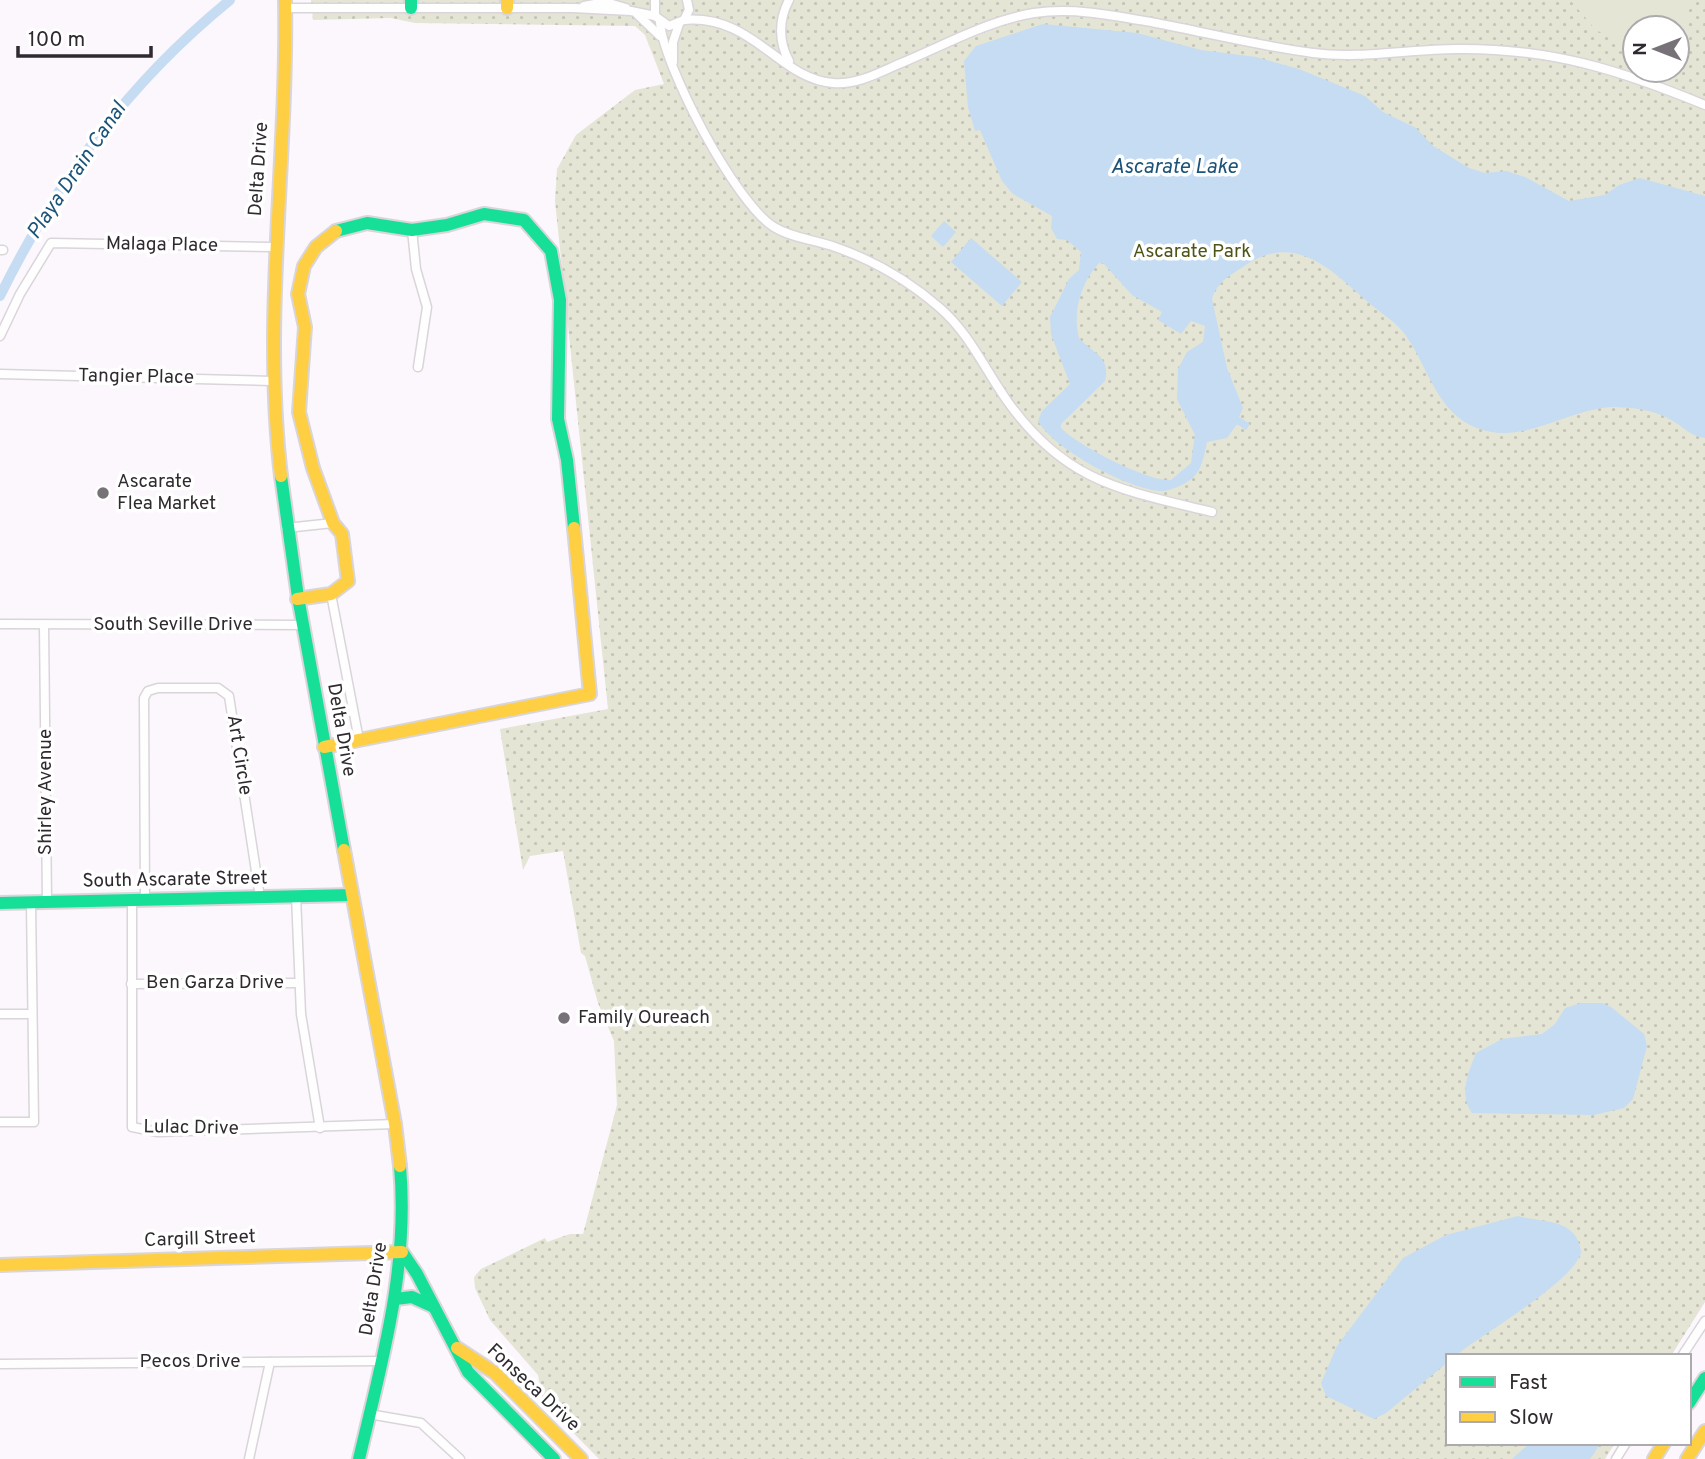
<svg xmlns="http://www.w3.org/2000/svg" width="1705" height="1459" font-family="Overpass,sans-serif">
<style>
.grass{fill:url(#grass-dots);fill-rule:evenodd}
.garden{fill:#e4e5d5}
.water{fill:#c5dcf2;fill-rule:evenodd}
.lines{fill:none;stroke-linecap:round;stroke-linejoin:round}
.canal{stroke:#c5dcf2;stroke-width:10}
.street-casing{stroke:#d9d5d9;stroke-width:11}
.fast-casing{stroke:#d9d5d9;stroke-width:16}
.slow-casing{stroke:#d9d5d9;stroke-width:16}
.street{stroke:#fffeff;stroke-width:8}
.fast{stroke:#16e098;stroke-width:12}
.slow{stroke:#ffcf43;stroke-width:12}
.poi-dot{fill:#777277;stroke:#fff;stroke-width:2.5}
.labels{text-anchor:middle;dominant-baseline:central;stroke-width:7;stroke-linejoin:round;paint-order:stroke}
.street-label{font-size:19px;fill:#2f2a2f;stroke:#fff}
.park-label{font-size:19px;fill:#4d5415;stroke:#fff}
.poi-label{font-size:19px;fill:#2f2a2f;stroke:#fff;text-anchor:start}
.water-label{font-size:21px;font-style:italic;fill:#1b5379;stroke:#fff}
</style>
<defs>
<pattern id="grass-dots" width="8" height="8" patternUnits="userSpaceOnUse" patternTransform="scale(1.75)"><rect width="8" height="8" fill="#e4e5d5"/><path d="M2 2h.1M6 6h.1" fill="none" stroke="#c4c5b7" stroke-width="1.8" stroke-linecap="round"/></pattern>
</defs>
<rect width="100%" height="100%" fill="#fcf7fc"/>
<!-- grass -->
<path class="grass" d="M311 0H1705V1302L1671 1356H1448V1443H1615L1605 1459H599L543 1402 538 1375 490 1320 475 1288 474 1277 481 1269 545 1238 547 1242 570 1234H583L617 1105 614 1041 598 1003 585 956 581 953 563 851 530 856 523 870 500 729 608 709 555 201 557 169 576 135 635 90 664 84 645 35 635 26 415 23 391 18 313 20ZM1635 28H1677V70H1635Z"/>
<!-- garden -->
<path class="garden" d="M1570 0H1686L1689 56 1677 57V28H1635V51L1596 30Z"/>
<!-- water -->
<g class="water">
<path d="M1043 24 1137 33 1201 50 1256 57 1299 69 1365 96 1383 112 1416 128 1433 146 1469 168 1485 173 1506 171 1525 177 1569 201 1605 195 1619 185 1640 178 1705 196V438C1690 436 1685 428 1673 421 1656 410 1632 407 1612 407 1567 409 1523 446 1477 428 1436 413 1428 365 1404 333 1395 321 1380 313 1368 302 1333 272 1298 233 1249 263 1234 273 1217 281 1212 299L1227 368 1243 408 1239 417 1250 424 1246 430 1237 424 1227 438 1207 442C1204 455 1202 472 1190 480 1184 484 1171 491 1162 491 1131 491 1052 448 1038 421L1042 411 1070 384 1051 334 1050 317 1069 279 1079 270 1081 252 1067 240 1057 239 1051 228 1052 216 1013 194 1002 181 980 130 975 131 968 107 964 61 976 46ZM1099 263 1104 264 1132 295 1162 312 1158 320 1181 334 1191 321 1205 326 1203 342 1187 352 1178 369 1177 399 1195 435 1191 463 1171 480C1148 482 1077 445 1061 428V424L1105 381C1111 356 1092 353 1079 338 1072 311 1081 283 1099 263Z"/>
<path d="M944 221 956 232 943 247 931 236Z"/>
<path d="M971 238 1022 282 1002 306 951 262Z"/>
<path d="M1581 1003H1602L1611 1007 1644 1034 1647 1046 1633 1099 1624 1108 1594 1115 1472 1113C1458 1094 1469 1071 1476 1053L1502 1039 1542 1034 1555 1024 1565 1008Z"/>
<path d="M1518 1216C1541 1223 1577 1217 1581 1252 1576 1280 1481 1335 1455 1356H1448V1362L1386 1413 1374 1419 1326 1396 1321 1383 1337 1346 1403 1258 1446 1235Z"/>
<path d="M1530 1443H1601L1590 1459H1512Z"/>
</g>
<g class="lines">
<!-- canal -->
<path class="canal" d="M0 296C58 179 128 83 230 0"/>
<defs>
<g id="street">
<path d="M655 0V16L669 26 684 20 689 10 687 0"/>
<path d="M584 6 605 2 626 8"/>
<path d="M285 8H573L631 11 655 16"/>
<path d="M637 14 660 36"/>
<path d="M684 20C753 14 779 79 833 83 857 85 878 73 899 64 943 46 986 21 1034 13 1075 7 1116 16 1156 23 1208 33 1260 46 1313 53 1361 59 1410 49 1457 49 1551 48 1620 70 1705 105"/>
<path d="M660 22C663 66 736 204 774 227 792 238 815 240 835 247 873 260 909 281 940 308 970 334 985 370 1008 402 1066 483 1122 490 1212 512"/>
<path d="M789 61C778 41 779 19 789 0"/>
<path d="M673 62V42L679 24"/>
<path d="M412 230 416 269 427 307 418 367"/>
<path d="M0 250H3"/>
<path d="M0 336 20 294 51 243 273 247"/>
<path d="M0 374 273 381"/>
<path d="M286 528 333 523"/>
<path d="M331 594 359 740"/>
<path d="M0 624 302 625"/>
<path d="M44 625 47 903"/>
<path d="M296 896 301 1014 320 1128"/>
<path d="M132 899V1127L158 1132 395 1124"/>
<path d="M145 899 144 698 148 691 158 688H218L229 696 260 897"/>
<path d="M131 984 299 983"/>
<path d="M0 1014H32"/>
<path d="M0 1122H34L31 903"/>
<path d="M1682 1356 1705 1321"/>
<path d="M0 1364 381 1361"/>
<path d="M369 1414 421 1423 460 1459"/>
<path d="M249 1459 270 1362"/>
<path d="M1616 1459 1626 1443"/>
</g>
<g id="fast">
<path d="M411 0V8"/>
<path d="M336 231 367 223 412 230 447 225 484 214 524 220 551 251 560 300 558 419 567 460 574 528"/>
<path d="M281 476 298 597 344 850"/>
<path d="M0 903 352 895"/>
<path d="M402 1252 417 1274 468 1372 554 1459"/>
<path d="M395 1299 412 1297 434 1307"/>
<path d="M1689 1403 1705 1378"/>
<path d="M359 1459C382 1361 409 1268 400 1166"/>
</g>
<g id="slow">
<path d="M507 0V8"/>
<path d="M281 476C262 316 288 159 285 0"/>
<path d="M297 599 331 594 348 581 342 534 333 523 313 468 299 412 305 327 298 294 304 266 316 247 336 231"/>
<path d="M324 747 590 694 574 528"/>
<path d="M344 850 395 1124 400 1166"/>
<path d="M0 1265 402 1252"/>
<path d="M457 1348 495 1373 581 1459"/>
<path d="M1654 1459 1664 1443"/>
<path d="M1687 1459 1705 1431"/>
</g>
</defs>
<!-- street casing -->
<use href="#street" class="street-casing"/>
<!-- fast casing -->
<use href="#fast" class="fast-casing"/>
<!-- slow casing -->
<use href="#slow" class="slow-casing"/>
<!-- street -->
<use href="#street" class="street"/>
<!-- fast -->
<use href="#fast" class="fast"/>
<!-- slow -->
<use href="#slow" class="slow"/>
</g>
<!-- markers -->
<g class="poi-dot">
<circle cx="103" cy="493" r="7"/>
<circle cx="564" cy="1018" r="7"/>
</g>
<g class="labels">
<!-- street labels -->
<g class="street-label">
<text transform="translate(259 169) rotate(-86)">Delta Drive</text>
<text transform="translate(162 245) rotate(1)">Malaga Place</text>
<text transform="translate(136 377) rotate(1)">Tangier Place</text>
<text x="173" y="625">South Seville Drive</text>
<text transform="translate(341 730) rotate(80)">Delta Drive</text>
<text transform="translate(239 755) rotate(81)">Art Circle</text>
<text transform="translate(46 792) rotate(-90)">Shirley Avenue</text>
<text transform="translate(175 880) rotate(-1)">South Ascarate Street</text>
<text x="215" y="983">Ben Garza Drive</text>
<text transform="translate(191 1128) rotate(1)">Lulac Drive</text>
<text transform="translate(200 1239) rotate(-2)">Cargill Street</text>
<text transform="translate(374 1289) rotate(-81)">Delta Drive</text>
<text x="190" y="1362">Pecos Drive</text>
<text transform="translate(533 1388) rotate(43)">Fonseca Drive</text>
</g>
<!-- park labels -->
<g class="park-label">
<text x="1192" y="252">Ascarate Park</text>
</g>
<!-- poi labels -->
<g class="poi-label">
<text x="117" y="482">Ascarate<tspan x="117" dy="22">Flea Market</tspan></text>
<text x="578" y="1018">Family Oureach</text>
</g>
<!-- water labels -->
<g class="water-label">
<text x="1174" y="167">Ascarate Lake</text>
<text transform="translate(77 171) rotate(-56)">Playa Drain Canal</text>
</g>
</g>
<!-- legend -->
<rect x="1446" y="1354" width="245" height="91" fill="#ffffff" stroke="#acaaac" stroke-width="2"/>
<rect x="1460" y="1377" width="35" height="10" fill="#16e098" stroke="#acaaac" stroke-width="2"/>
<text x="1509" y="1389" font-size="21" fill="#2f2a2f">Fast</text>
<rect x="1460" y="1412" width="35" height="10" fill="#ffcf43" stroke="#acaaac" stroke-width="2"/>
<text x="1509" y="1424" font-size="21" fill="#2f2a2f">Slow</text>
<!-- north arrow -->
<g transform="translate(1656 49) rotate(270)"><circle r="33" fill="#ffffff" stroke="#acaaac" stroke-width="2"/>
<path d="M0-5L12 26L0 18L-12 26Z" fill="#777277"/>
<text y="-10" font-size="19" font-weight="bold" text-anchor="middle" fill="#2f2a2f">N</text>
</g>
<!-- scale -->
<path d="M18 46v10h133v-10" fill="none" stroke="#2f2a2f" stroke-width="3.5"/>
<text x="28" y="46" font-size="21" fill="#2f2a2f" stroke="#ffffff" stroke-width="5" paint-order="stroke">100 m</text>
</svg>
